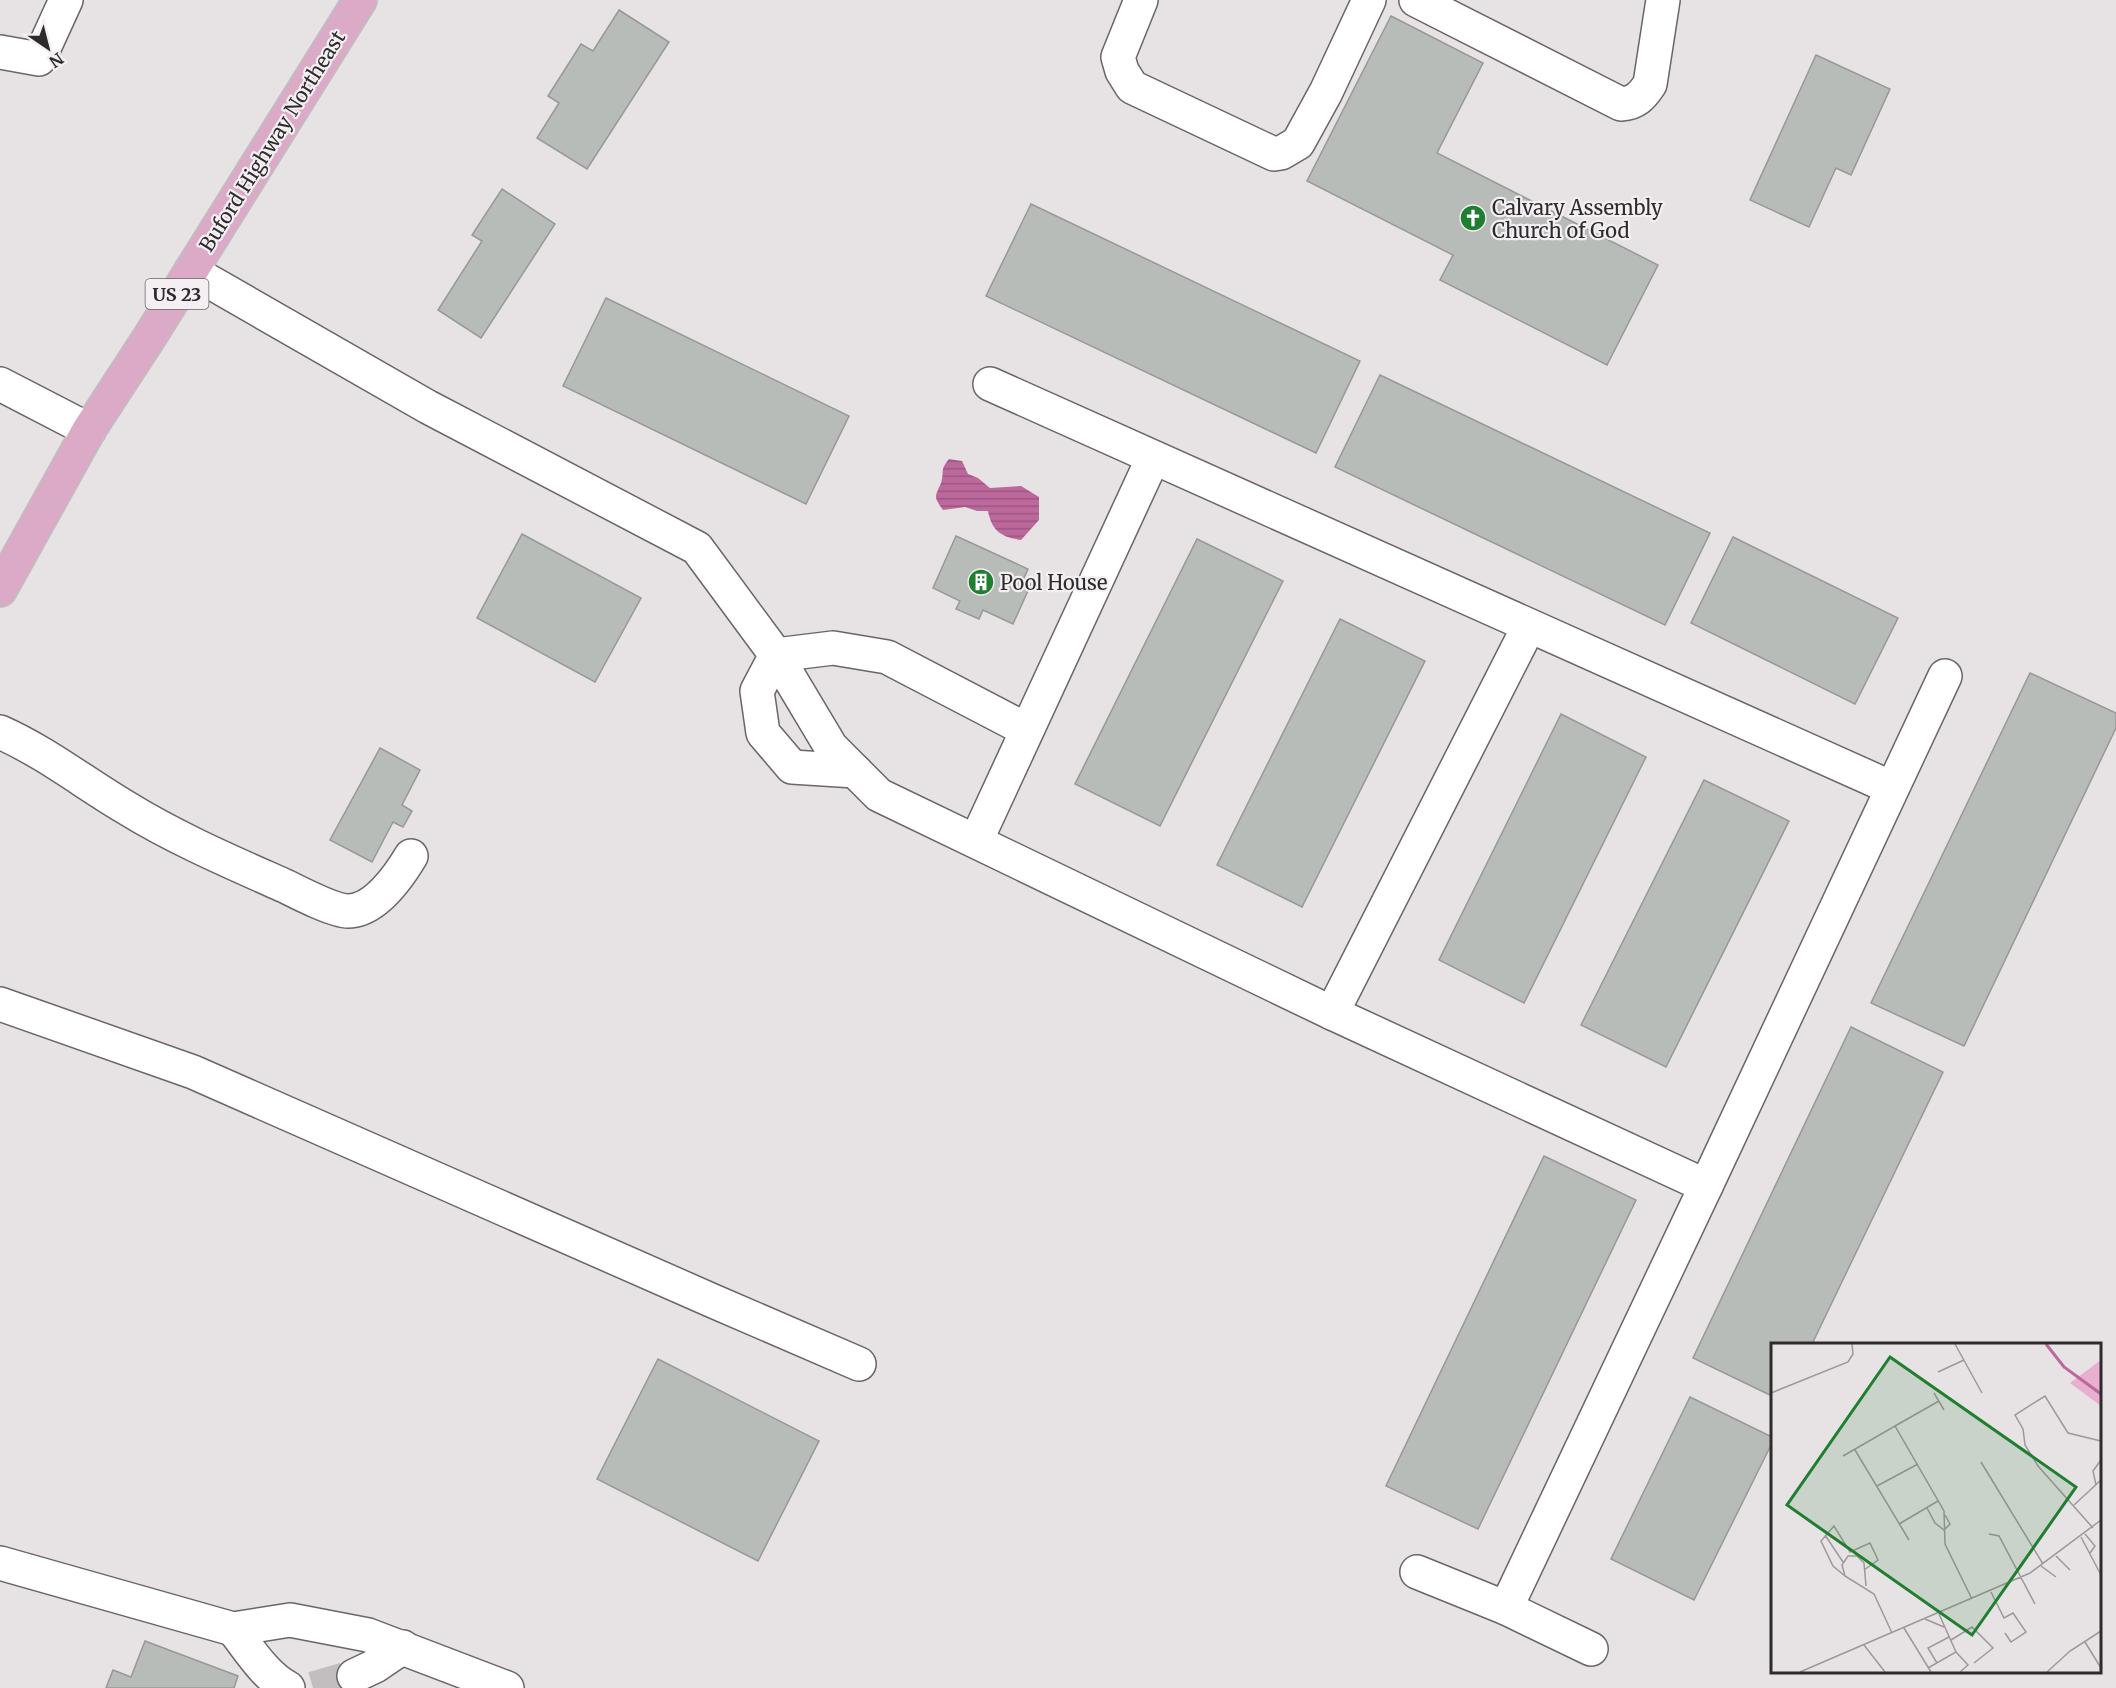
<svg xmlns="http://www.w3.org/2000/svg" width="2116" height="1688" font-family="Merriweather,serif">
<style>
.water{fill:url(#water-rules)}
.building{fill:#b8bcb8;stroke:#969996;stroke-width:1.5}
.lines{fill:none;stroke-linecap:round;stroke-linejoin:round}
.minor-tunnel{stroke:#c2bdbf;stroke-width:33;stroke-dasharray:33 16;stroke-linecap:butt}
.minor-casing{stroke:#6a6668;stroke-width:36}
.major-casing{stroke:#c0bfc0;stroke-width:36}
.minor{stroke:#fff;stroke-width:33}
.major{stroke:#daaac7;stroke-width:33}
.labels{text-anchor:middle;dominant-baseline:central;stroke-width:4.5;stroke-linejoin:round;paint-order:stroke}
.shield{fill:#f4eff2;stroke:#696667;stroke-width:1.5}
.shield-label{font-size:18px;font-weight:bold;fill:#2d2b2c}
.street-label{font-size:20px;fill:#2d2b2c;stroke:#f4eff2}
.poi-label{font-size:20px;fill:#2d2b2c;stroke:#f4eff2;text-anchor:start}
.inset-river{fill:none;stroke:#bd689c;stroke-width:3}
.inset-road{fill:none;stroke:#9d999a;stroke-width:1.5}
.view{fill:#1f7e2f;fill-opacity:0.15;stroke:#1f7e2f;stroke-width:3}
.inset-edge{fill:none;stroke:#2d2b2c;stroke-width:3}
</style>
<defs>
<pattern id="water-rules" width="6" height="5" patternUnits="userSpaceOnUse" patternTransform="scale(1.5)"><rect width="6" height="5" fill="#bd689c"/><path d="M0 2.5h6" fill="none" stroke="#9a567f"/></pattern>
</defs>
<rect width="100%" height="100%" fill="#e7e2e4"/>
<!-- water -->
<path class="water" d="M949 459 962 461 968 474 978 478 990 488 1021 486 1039 497V520L1021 540C1001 537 992 531 988 511H977L965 507 943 510C933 496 935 497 941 483 945 471 939 471 949 459Z"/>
<!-- building -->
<g class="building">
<path d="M619 10 669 42 587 169 537 138 559 103 548 96 581 44 593 51Z"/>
<path d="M1391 16 1483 63 1437 153 1658 265 1607 365 1440 280 1453 255 1307 181Z"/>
<path d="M1816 55 1890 89 1851 175 1836 168 1809 227 1750 200Z"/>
<path d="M502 189 555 224 481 338 438 310 482 241 472 235Z"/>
<path d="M1031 204 1360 361 1316 453 986 296Z"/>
<path d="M606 298 849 416 806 504 563 386Z"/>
<path d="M1380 375 1710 533 1665 625 1335 467Z"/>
<path d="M522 534 641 598 595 682 477 618Z"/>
<path d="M956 536 1028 569 1023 580 1031 584 1013 624 983 610 979 619 956 609 960 601 933 588Z"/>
<path d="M1733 537 1898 618 1855 704 1691 623Z"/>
<path d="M1197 539 1283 581 1160 826 1075 784Z"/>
<path d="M1340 619 1425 661 1302 907 1217 865Z"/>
<path d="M2030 673 2116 713V728L1964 1046 1871 1003Z"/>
<path d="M1561 714 1646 757 1524 1003 1439 960Z"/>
<path d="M380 748 420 770 402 805 412 811 403 827 393 822 372 862 330 840Z"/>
<path d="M1704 780 1789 821 1666 1067 1581 1025Z"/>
<path d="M1851 1027 1943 1072 1812 1344H1772V1396L1693 1358Z"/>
<path d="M1544 1156 1636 1200 1478 1529 1386 1486Z"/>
<path d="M658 1359 819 1441 758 1561 597 1479Z"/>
<path d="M1690 1397 1772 1437V1443L1694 1600 1611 1559Z"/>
<path d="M145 1641 238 1676 234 1688H106L113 1670 131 1677Z"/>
</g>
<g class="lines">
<!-- minor-tunnel -->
<path class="minor-tunnel" d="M313 1688 354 1676"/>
<defs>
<g id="minor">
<path d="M1141 0 1118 57 1122 71 1132 87 1274 154 1281 153 1298 143 1326 92 1369 0"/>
<path d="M1416 0 1621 104C1636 103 1642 96 1650 84L1663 0"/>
<path d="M0 52 39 59 66 0"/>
<path d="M191 271 428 407 697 548 776 655 831 747 879 795 1332 1013 1706 1186 1945 676"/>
<path d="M0 384 89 430"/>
<path d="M990 384 1892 788"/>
<path d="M0 732C45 752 83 782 125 807 175 838 231 862 285 886 299 893 334 911 348 911 375 911 399 876 411 856"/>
<path d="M855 771 792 767 763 733 757 691 776 655 833 648 887 657 1027 730"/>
<path d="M976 841 1153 458"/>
<path d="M0 1004 193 1072 713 1301 859 1364"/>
<path d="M1332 1013 1529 626"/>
<path d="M0 1563 233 1629 290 1620 368 1635 507 1688"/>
<path d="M1417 1572 1506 1608 1591 1649"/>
<path d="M1506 1608 1706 1186"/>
<path d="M233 1629C249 1649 265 1676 288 1688"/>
<path d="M354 1676 375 1666 403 1647"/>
</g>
<path id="major" d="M0 590 89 430 149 338 360 0"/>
</defs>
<!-- minor casing -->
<use href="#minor" class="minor-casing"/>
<!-- major casing -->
<use href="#major" class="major-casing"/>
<!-- minor -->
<use href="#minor" class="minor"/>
<!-- major -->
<use href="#major" class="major"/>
</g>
<!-- icons -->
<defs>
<symbol id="church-disc" viewBox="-11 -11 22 22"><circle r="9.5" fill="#1f7e2f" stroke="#f4eff2"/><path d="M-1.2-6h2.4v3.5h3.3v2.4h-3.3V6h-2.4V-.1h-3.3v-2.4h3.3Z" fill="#fff"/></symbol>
<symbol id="building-disc" viewBox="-11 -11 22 22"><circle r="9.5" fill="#1f7e2f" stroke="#f4eff2"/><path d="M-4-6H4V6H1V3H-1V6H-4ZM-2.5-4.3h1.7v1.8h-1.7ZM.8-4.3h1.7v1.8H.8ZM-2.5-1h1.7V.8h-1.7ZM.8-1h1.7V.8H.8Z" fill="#fff"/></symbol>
</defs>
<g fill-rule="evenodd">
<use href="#church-disc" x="1458" y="203" width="30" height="30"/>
<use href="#building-disc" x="966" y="567" width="30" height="30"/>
</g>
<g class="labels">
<!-- shield labels -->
<rect class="shield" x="145.5" y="279" width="63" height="30" rx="4.5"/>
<g class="shield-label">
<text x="177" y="294">US 23</text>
</g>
<!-- street labels -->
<g class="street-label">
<text transform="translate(272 141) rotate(-58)">Buford Highway Northeast</text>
</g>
<!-- poi labels -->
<g class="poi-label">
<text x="1492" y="207">Calvary Assembly<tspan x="1492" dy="23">Church of God</tspan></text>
<text x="1000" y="582">Pool House</text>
</g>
</g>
<!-- overview -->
<g transform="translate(1771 1343)">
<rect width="330" height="330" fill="#e7e2e4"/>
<path d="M330 17V63L299 40Z" fill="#e8afd0"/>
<path class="inset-river" d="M275 1 293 24 330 51"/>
<path class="inset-road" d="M184 1 211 50M167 29 193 17M0 50 77 19 82 11 81 1M163 50 173 67M124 83 168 58M84 107 138 197M72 113 124 83 173 168 174 201 201 256M210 119 272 221M325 142 322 128 330 117M106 143 147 121M303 162 330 137M156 165 164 180 173 187 179 181 174 172M128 181 167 158M322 185 267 123 254 102 252 86 244 72 274 53 297 90 330 98M218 191 228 193 264 261M314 191 324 203 319 210M54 192 72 219M310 194 330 232M285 213 299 227M270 223 285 234M74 233 62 223 50 198 63 183 79 209 99 200 107 217 93 227M95 243 93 220 86 213H77L71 222 74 233 103 251 121 290M220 249 233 275 242 270 255 289 240 299 234 290M154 276 173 284M133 285 160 329M180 297 201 284 222 305 203 320M314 299 330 325M93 302 114 329M185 309 197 322 189 329M166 320 157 305 178 294M157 325 185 309 168 271M29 329 259 230 330 177M276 329 299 308 330 288"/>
<path class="view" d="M119 14 305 144 201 292 16 162Z"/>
<rect width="330" height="330" class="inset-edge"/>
</g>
<!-- north arrow -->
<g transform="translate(48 48) rotate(145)" stroke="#f4eff2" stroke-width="4.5" paint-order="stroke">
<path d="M0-4.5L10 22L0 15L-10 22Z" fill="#2d2b2c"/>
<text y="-9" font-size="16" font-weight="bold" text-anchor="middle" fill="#2d2b2c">N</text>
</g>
</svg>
